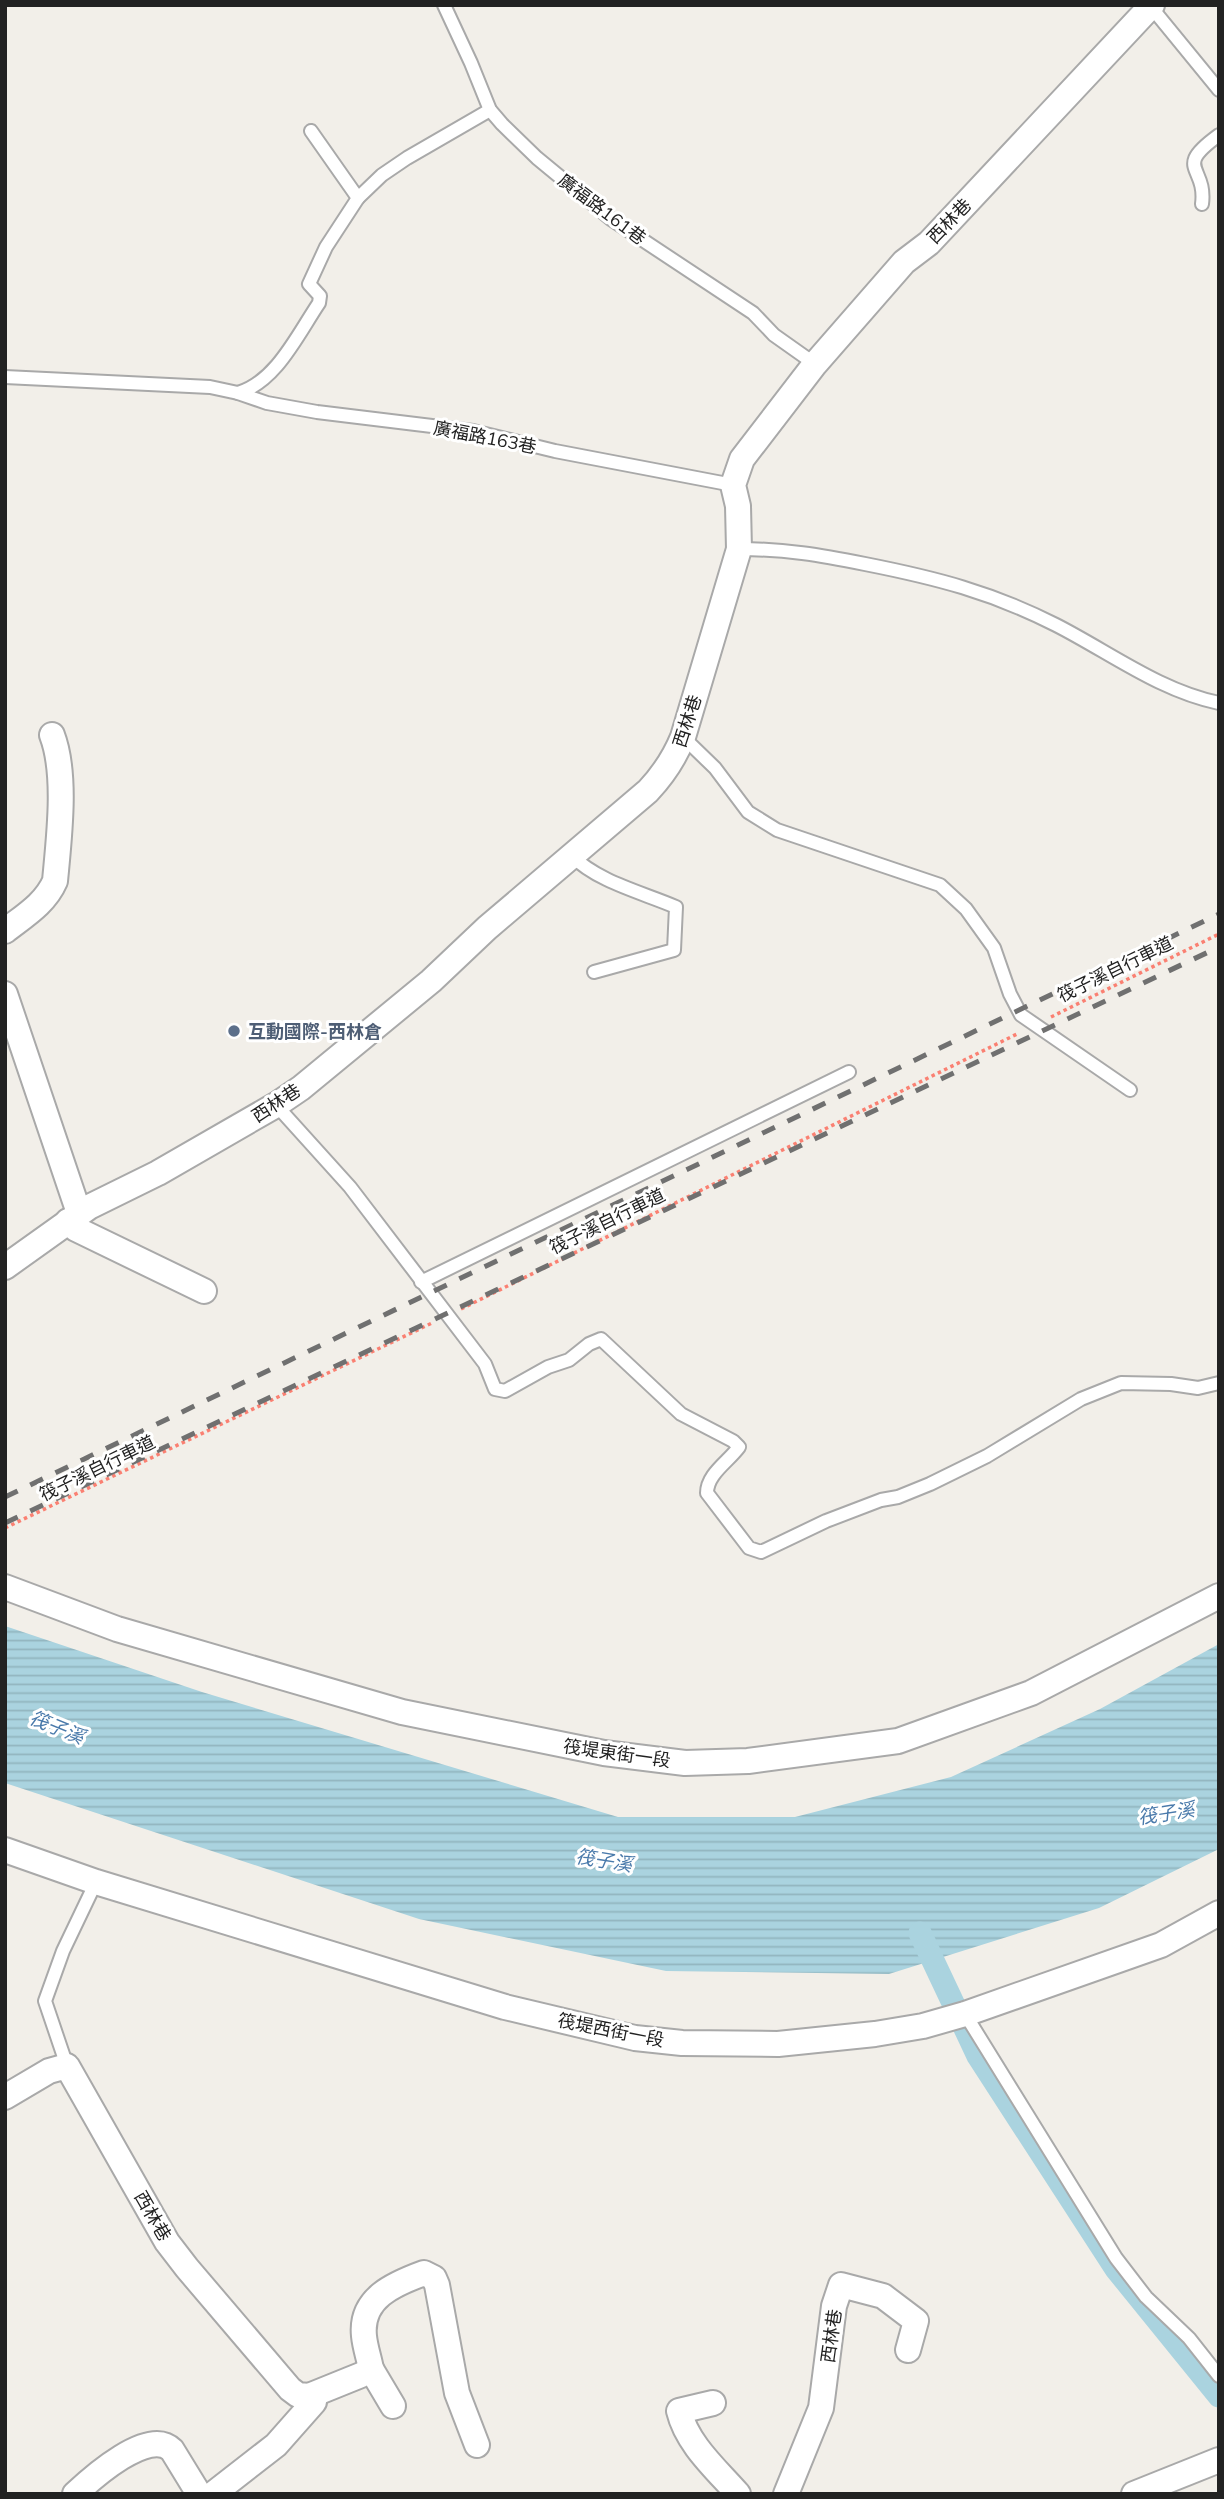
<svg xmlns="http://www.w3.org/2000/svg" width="1224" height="2499" font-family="Mulish,'Noto Sans TC',sans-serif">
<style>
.water{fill:url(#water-rules)}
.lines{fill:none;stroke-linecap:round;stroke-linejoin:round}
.canal{stroke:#aad3df;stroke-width:23}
.lane-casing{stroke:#a9a9a9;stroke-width:16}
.street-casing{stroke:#a9a9a9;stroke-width:28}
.path{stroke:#fa8072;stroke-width:3.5;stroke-dasharray:3.5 3.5;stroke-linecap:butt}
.lane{stroke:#fff;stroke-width:12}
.street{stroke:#fff;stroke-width:24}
.rail{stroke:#707070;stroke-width:5;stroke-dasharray:14 14;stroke-linecap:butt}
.service-dot{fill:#5c6f8a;stroke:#fff;stroke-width:2.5}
.labels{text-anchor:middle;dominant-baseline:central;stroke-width:6;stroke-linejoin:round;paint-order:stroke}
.street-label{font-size:18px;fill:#222;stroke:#fff}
.service-label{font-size:18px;font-weight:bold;fill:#4e5e75;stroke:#fff;text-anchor:start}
.water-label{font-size:19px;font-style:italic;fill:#4a7aab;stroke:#fff}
</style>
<defs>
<pattern id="water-rules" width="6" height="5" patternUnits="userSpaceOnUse" patternTransform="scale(1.75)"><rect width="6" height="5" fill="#aad3df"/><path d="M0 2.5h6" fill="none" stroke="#92b5bf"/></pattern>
</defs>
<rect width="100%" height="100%" fill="#f2efe9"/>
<!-- water -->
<path class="water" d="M5 1626 202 1692 618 1817H795L951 1777 1100 1709 1219 1644V1849L1099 1908 889 1974 666 1971 419 1919 5 1783Z"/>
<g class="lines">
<!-- canal -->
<path class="canal" d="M920 1933 978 2056 1116 2269 1219 2396"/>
<defs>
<g id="lane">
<path d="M444 5 471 63 490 110 502 124 537 158 611 219 753 313 774 335 815 364"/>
<path d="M1150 9 1156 13 1219 90"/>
<path d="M358 198 382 175 407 158 490 110"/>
<path d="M1202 204C1207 165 1172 169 1219 135"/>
<path d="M5 377 210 387 238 393 267 403 317 412 473 431 555 451 733 485"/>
<path d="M238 393C276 382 298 334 319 303L320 296 309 284 326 247 358 198 311 131"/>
<path d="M739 549C785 549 820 555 865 564 936 578 991 592 1056 625 1109 652 1160 691 1219 703"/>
<path d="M683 737 715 768 748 812 777 830 940 885 966 909 994 948 1010 994 1021 1015 1130 1090"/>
<path d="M571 855C598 882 641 892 676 907L674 950 594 972"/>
<path d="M276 1105 350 1187 485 1364 495 1389 505 1391 548 1367 569 1360 589 1344 601 1339 681 1414 733 1441 739 1447C728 1462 707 1474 707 1493L749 1548 761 1552 826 1521 881 1500 898 1497 930 1484 987 1456 1081 1399 1121 1383 1171 1384 1198 1388 1219 1383"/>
<path d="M421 1282 849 1072"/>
<path d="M965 2014 1116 2258 1146 2297 1189 2338 1219 2376"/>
<path d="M67 2066 45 2001 63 1951 96 1882"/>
</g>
<g id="street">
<path d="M5 931C24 916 45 904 55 881 59 838 67 774 52 735"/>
<path d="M5 994 79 1213"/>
<path d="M68 1221 76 1229 204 1291"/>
<path d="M5 1267 89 1207 158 1173 276 1105 301 1088 431 981 487 928 648 791C664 774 674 759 683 737L739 549 738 506 733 485 742 459 815 364 904 262 929 243 1152 5"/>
<path d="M5 1587 117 1629 402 1712 604 1753 685 1763 748 1761 898 1741 1031 1693 1219 1596"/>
<path d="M5 1850 96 1882 505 2007 635 2038 682 2043 778 2044 875 2034 923 2026 965 2014 1161 1945 1219 1913"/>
<path d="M5 2097 49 2071 67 2066 167 2242 187 2268 290 2389 298 2395 309 2396 314 2402 276 2445 213 2494"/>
<path d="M371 2369 393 2406"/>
<path d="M309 2396 361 2375 371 2369C369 2358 365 2347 364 2336 360 2298 394 2284 424 2273L434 2278 437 2285 457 2393 477 2445"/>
<path d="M713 2403 679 2411C687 2444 716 2469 738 2494"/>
<path d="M75 2494C92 2478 149 2427 172 2450L199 2494"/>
<path d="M786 2494 821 2408 834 2306 841 2285 883 2296 916 2321 908 2350"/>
<path d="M1134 2494 1219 2460"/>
</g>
</defs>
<!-- lane casing -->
<use href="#lane" class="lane-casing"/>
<!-- street casing -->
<use href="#street" class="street-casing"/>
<!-- path -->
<g class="path">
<path d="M1051 1017 1219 934"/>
<path d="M461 1309 1019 1033"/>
<path d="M5 1528 432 1323"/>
</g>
<!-- lane -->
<use href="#lane" class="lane"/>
<!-- street -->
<use href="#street" class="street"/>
<!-- rail -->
<g class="rail">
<path d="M5 1497 1219 914"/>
<path d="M5 1523 1219 947"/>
</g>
</g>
<!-- markers -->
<circle class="service-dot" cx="234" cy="1031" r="7"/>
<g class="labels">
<!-- street labels -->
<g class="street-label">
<text transform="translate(602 209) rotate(37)">廣福路161巷</text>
<text transform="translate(949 221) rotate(-46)">西林巷</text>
<text transform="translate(485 437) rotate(11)">廣福路163巷</text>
<text transform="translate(687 721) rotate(-72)">西林巷</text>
<text transform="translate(1115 969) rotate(-26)">筏子溪自行車道</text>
<text transform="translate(276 1103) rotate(-33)">西林巷</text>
<text transform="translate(607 1221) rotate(-26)">筏子溪自行車道</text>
<text transform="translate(97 1468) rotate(-26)">筏子溪自行車道</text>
<text transform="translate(617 1753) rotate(8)">筏堤東街一段</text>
<text transform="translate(611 2030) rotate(11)">筏堤西街一段</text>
<text transform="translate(153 2216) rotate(60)">西林巷</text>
<text transform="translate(831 2336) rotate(-82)">西林巷</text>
</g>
<!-- service labels -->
<g class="service-label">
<text x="248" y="1031">互動國際-西林倉</text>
</g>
<!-- water labels -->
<g class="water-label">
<text transform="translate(57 1727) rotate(22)">筏子溪</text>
<text transform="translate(1166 1813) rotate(-9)">筏子溪</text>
<text transform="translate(604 1860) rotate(9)">筏子溪</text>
</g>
</g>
<!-- border -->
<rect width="1224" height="2499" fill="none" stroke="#222222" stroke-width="14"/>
</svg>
